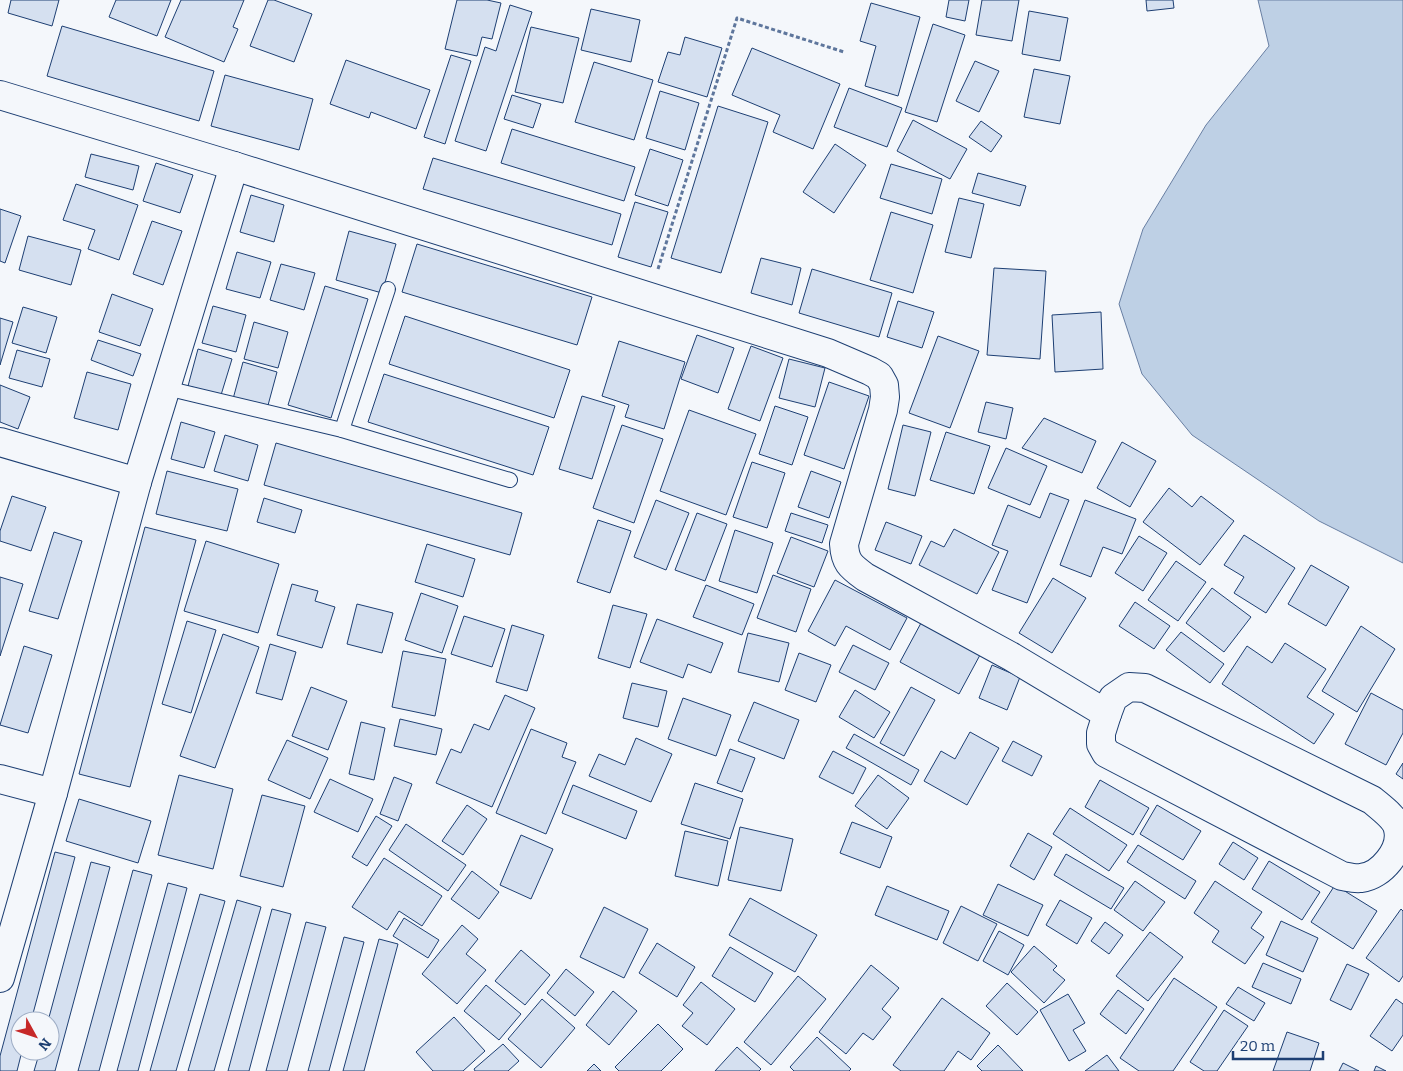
<svg xmlns="http://www.w3.org/2000/svg" width="1403" height="1071" font-family="Bitter,serif">
<style>
.water{fill:#bed0e5;stroke:#687fa3}
.building{fill:#d5e0f0;stroke:#1d3f73}
.lines{fill:none;stroke-linecap:round;stroke-linejoin:round}
.service-casing{stroke:#1d3f73;stroke-width:16}
.minor-casing{stroke:#1d3f73;stroke-width:30}
.path{stroke:#5e769c;stroke-width:3;stroke-dasharray:4 2.5;stroke-linecap:butt}
.service{stroke:#f4f7fb;stroke-width:14}
.minor{stroke:#f4f7fb;stroke-width:28}
</style>
<rect width="100%" height="100%" fill="#f4f7fb"/>
<!-- water -->
<path class="water" d="M1258 0H1403V563L1319 521 1192 435 1142 374 1119 304 1143 229 1206 125 1269 46Z"/>
<!-- building -->
<g class="building">
<path d="M11 0H59L52 26 8 13Z"/>
<path d="M116 0H171L157 36 109 17Z"/>
<path d="M181 0H244L233 27 238 29 224 62 165 37Z"/>
<path d="M268 0H274L312 14 294 62 250 46Z"/>
<path d="M457 0H487L501 3 492 39 482 37 477 56 445 49Z"/>
<path d="M949 0H969L965 21 946 17Z"/>
<path d="M982 0H1019L1012 41 976 35Z"/>
<path d="M1146 0H1173L1174 8 1147 11Z"/>
<path d="M871 3 920 17 898 96 865 86 876 46 860 41Z"/>
<path d="M510 5 532 12 486 151 455 141 485 47 496 51Z"/>
<path d="M591 9 640 20 631 62 581 50Z"/>
<path d="M1029 11 1068 18 1060 61 1022 54Z"/>
<path d="M933 24 965 35 937 122 905 112Z"/>
<path d="M62 26 214 71 199 121 47 76Z"/>
<path d="M531 27 579 38 563 103 515 92Z"/>
<path d="M685 37 722 48 707 97 658 82 668 52 680 55Z"/>
<path d="M752 48 840 84 813 149 773 132 780 115 732 95Z"/>
<path d="M451 55 471 61 445 144 424 137Z"/>
<path d="M346 60 430 90 416 129 371 112 369 118 330 104Z"/>
<path d="M975 61 999 71 979 112 956 101Z"/>
<path d="M594 62 653 80 634 140 575 122Z"/>
<path d="M1034 69 1070 76 1060 124 1024 117Z"/>
<path d="M225 75 313 99 299 150 211 126Z"/>
<path d="M849 88 902 108 887 147 834 127Z"/>
<path d="M660 91 699 103 685 150 646 138Z"/>
<path d="M512 95 541 104 533 128 504 119Z"/>
<path d="M718 106 768 122 721 273 671 258Z"/>
<path d="M913 120 967 149 950 179 897 151Z"/>
<path d="M981 121 1002 136 991 152 969 137Z"/>
<path d="M512 129 635 167 624 201 501 163Z"/>
<path d="M835 144 866 165 834 213 803 192Z"/>
<path d="M650 149 683 160 668 206 635 195Z"/>
<path d="M91 154 139 166 133 190 85 177Z"/>
<path d="M433 158 621 214 612 245 423 189Z"/>
<path d="M156 163 193 175 180 213 143 201Z"/>
<path d="M891 164 942 179 932 214 880 198Z"/>
<path d="M978 173 1026 186 1020 206 972 193Z"/>
<path d="M76 184 138 205 119 260 88 249 95 230 63 220Z"/>
<path d="M251 195 284 205 274 242 240 232Z"/>
<path d="M959 198 984 204 971 258 945 252Z"/>
<path d="M635 202 668 212 651 267 618 257Z"/>
<path d="M0 209 21 216 5 263 0 261Z"/>
<path d="M891 212 933 225 913 293 870 280Z"/>
<path d="M152 221 182 231 163 285 133 274Z"/>
<path d="M349 231 396 244 382 293 336 280Z"/>
<path d="M28 236 81 250 71 285 19 270Z"/>
<path d="M417 244 592 297 577 345 402 292Z"/>
<path d="M237 252 271 262 260 298 226 289Z"/>
<path d="M761 258 801 268 792 305 751 293Z"/>
<path d="M281 264 315 273 304 310 270 300Z"/>
<path d="M994 268 1046 271 1040 359 987 355Z"/>
<path d="M812 269 892 293 879 337 799 313Z"/>
<path d="M325 286 368 299 331 418 288 405Z"/>
<path d="M112 294 153 309 140 346 99 332Z"/>
<path d="M898 301 934 312 922 348 887 337Z"/>
<path d="M213 306 246 315 236 352 202 343Z"/>
<path d="M23 307 57 317 46 353 12 343Z"/>
<path d="M1101 312 1103 369 1055 372 1052 315Z"/>
<path d="M405 316 570 370 554 418 389 364Z"/>
<path d="M0 318 13 322 0 365Z"/>
<path d="M254 322 288 332 278 368 244 359Z"/>
<path d="M697 335 734 348 718 393 681 379Z"/>
<path d="M938 336 979 351 950 428 909 413Z"/>
<path d="M98 340 141 354 133 376 91 360Z"/>
<path d="M619 341 685 362 664 429 625 417 629 405 602 396Z"/>
<path d="M751 346 783 358 760 421 728 409Z"/>
<path d="M198 349 232 359 221 395 188 386Z"/>
<path d="M17 350 50 359 42 387 9 378Z"/>
<path d="M789 359 825 368 815 407 779 398Z"/>
<path d="M243 362 277 372 267 409 233 399Z"/>
<path d="M87 372 131 384 118 430 74 418Z"/>
<path d="M384 374 549 427 533 475 368 422Z"/>
<path d="M829 382 869 396 844 469 804 455Z"/>
<path d="M0 385 30 397 18 429 0 422Z"/>
<path d="M582 396 615 406 592 479 559 469Z"/>
<path d="M986 402 1013 408 1006 439 978 432Z"/>
<path d="M775 406 808 417 792 465 759 454Z"/>
<path d="M689 410 756 434 726 515 660 491Z"/>
<path d="M1044 418 1096 441 1082 473 1022 448Z"/>
<path d="M181 422 215 432 204 468 171 459Z"/>
<path d="M622 425 663 439 634 523 593 508Z"/>
<path d="M903 425 931 432 915 496 888 489Z"/>
<path d="M946 432 990 446 974 494 930 480Z"/>
<path d="M225 435 258 445 248 481 214 471Z"/>
<path d="M1122 442 1156 461 1130 507 1097 488Z"/>
<path d="M276 443 522 513 510 555 264 485Z"/>
<path d="M1006 448 1047 466 1030 505 988 488Z"/>
<path d="M752 462 785 473 767 528 733 517Z"/>
<path d="M167 471 238 489 227 531 156 514Z"/>
<path d="M811 471 841 482 829 518 798 507Z"/>
<path d="M1169 488 1192 507 1201 496 1234 521 1200 565 1143 522Z"/>
<path d="M1050 493 1069 500 1027 603 992 590 1008 551 992 545 1008 505 1040 518Z"/>
<path d="M12 496 46 507 31 551 0 541V531Z"/>
<path d="M264 498 302 510 295 533 257 522Z"/>
<path d="M656 500 689 513 666 570 634 557Z"/>
<path d="M1085 500 1136 519 1122 554 1103 547 1091 577 1060 565Z"/>
<path d="M697 513 727 524 705 581 675 570Z"/>
<path d="M791 513 828 525 822 543 785 531Z"/>
<path d="M598 520 631 531 610 593 577 582Z"/>
<path d="M886 522 922 536 911 564 875 550Z"/>
<path d="M145 527 196 540 130 787 79 774Z"/>
<path d="M954 529 999 552 977 594 919 565 931 541 944 547Z"/>
<path d="M735 530 773 543 757 593 719 581Z"/>
<path d="M54 532 82 541 58 619 29 611Z"/>
<path d="M1244 535 1295 568 1266 613 1234 593 1244 577 1224 565Z"/>
<path d="M1139 536 1167 553 1143 591 1115 573Z"/>
<path d="M791 537 828 551 814 587 777 573Z"/>
<path d="M206 541 279 564 258 633 184 611Z"/>
<path d="M427 544 475 559 463 597 415 582Z"/>
<path d="M1176 561 1206 582 1178 621 1148 600Z"/>
<path d="M1311 565 1349 587 1326 626 1288 604Z"/>
<path d="M773 575 811 589 796 632 757 618Z"/>
<path d="M0 577 23 584 0 656Z"/>
<path d="M1053 578 1086 598 1052 653 1019 633Z"/>
<path d="M835 580 907 618 890 650 846 626 835 646 808 631Z"/>
<path d="M292 584 318 591 315 601 335 607 322 648 277 635Z"/>
<path d="M706 585 754 604 742 635 693 617Z"/>
<path d="M1212 588 1251 617 1224 652 1186 623Z"/>
<path d="M421 593 458 606 442 653 405 640Z"/>
<path d="M1135 602 1170 626 1154 649 1119 626Z"/>
<path d="M357 604 393 613 382 653 347 644Z"/>
<path d="M613 605 647 614 630 668 598 658Z"/>
<path d="M464 616 505 629 492 667 451 654Z"/>
<path d="M657 619 723 643 711 673 688 664 683 678 640 662Z"/>
<path d="M187 621 216 630 191 713 162 704Z"/>
<path d="M921 623 980 655 959 694 900 662Z"/>
<path d="M512 625 544 635 527 691 496 682Z"/>
<path d="M1361 626 1395 649 1357 712 1322 691Z"/>
<path d="M1181 632 1224 664 1210 683 1166 650Z"/>
<path d="M748 633 789 643 779 682 738 672Z"/>
<path d="M223 634 259 647 215 768 180 756Z"/>
<path d="M1285 643 1326 669 1307 697 1334 714 1314 744 1222 684 1247 646 1272 663Z"/>
<path d="M270 644 296 652 282 700 256 693Z"/>
<path d="M853 645 889 663 875 690 839 672Z"/>
<path d="M24 646 52 655 28 733 0 725Z"/>
<path d="M403 651 446 659 435 716 392 707Z"/>
<path d="M799 653 831 665 816 702 785 690Z"/>
<path d="M992 665 1020 677 1007 710 979 698Z"/>
<path d="M632 683 667 691 658 727 623 718Z"/>
<path d="M311 687 347 701 328 750 292 736Z"/>
<path d="M911 687 935 700 904 756 880 743Z"/>
<path d="M855 690 890 712 874 738 839 717Z"/>
<path d="M1371 693 1403 710V733L1386 765 1345 744Z"/>
<path d="M505 695 535 708 492 807 436 783 451 749 461 753 474 724 489 730Z"/>
<path d="M683 698 731 715 716 756 668 739Z"/>
<path d="M754 702 799 720 784 759 738 741Z"/>
<path d="M400 719 442 729 436 755 394 746Z"/>
<path d="M361 722 385 728 374 780 349 774Z"/>
<path d="M531 729 567 743 562 757 576 762 546 834 496 813Z"/>
<path d="M970 732 999 748 967 805 924 781 941 751 955 759Z"/>
<path d="M854 734 919 770 911 785 846 748Z"/>
<path d="M636 738 672 754 651 802 589 776 599 754 625 765Z"/>
<path d="M287 740 328 758 310 799 268 780Z"/>
<path d="M1013 741 1042 756 1032 776 1002 761Z"/>
<path d="M730 749 755 758 742 792 717 783Z"/>
<path d="M833 751 866 768 853 794 819 777Z"/>
<path d="M1403 763V779L1396 774Z"/>
<path d="M179 775 233 789 213 869 158 855Z"/>
<path d="M878 775 909 798 887 829 855 806Z"/>
<path d="M394 777 412 784 398 821 380 814Z"/>
<path d="M330 779 373 799 358 832 314 812Z"/>
<path d="M1100 780 1149 808 1133 835 1085 807Z"/>
<path d="M695 783 743 799 730 839 681 824Z"/>
<path d="M573 785 637 811 626 839 562 813Z"/>
<path d="M262 795 305 806 283 887 240 876Z"/>
<path d="M79 799 151 821 138 863 66 841Z"/>
<path d="M467 805 487 819 463 855 442 841Z"/>
<path d="M1157 805 1201 831 1183 860 1140 834Z"/>
<path d="M1070 808 1127 845 1109 871 1053 834Z"/>
<path d="M376 816 392 826 367 866 352 857Z"/>
<path d="M852 822 892 837 880 868 840 853Z"/>
<path d="M406 824 466 865 448 891 389 850Z"/>
<path d="M740 827 793 839 781 891 728 880Z"/>
<path d="M685 831 728 841 718 886 675 876Z"/>
<path d="M1028 833 1052 847 1034 880 1010 866Z"/>
<path d="M521 835 553 849 531 899 500 885Z"/>
<path d="M1233 842 1258 858 1244 880 1219 864Z"/>
<path d="M1138 845 1196 881 1185 899 1127 862Z"/>
<path d="M55 852 75 857 31 1021H20V1051H22L17 1071H0V1056Z"/>
<path d="M1066 854 1124 888 1111 909 1054 875Z"/>
<path d="M384 858 442 896 422 926 399 911 387 930 352 907Z"/>
<path d="M1269 861 1320 892 1302 920 1252 889Z"/>
<path d="M91 862 110 867 55 1071H34L40 1051H50V1021H48Z"/>
<path d="M133 870 152 875 99 1071H78Z"/>
<path d="M472 871 499 892 479 919 451 899Z"/>
<path d="M1135 881 1165 902 1143 931 1114 910Z"/>
<path d="M1215 881 1262 912 1251 928 1264 937 1245 964 1212 942 1219 931 1194 913Z"/>
<path d="M168 883 187 888 138 1071H117Z"/>
<path d="M998 884 1043 905 1028 936 983 915Z"/>
<path d="M1335 885 1377 911 1353 949 1311 922Z"/>
<path d="M887 886 949 911 937 940 875 915Z"/>
<path d="M200 894 225 901 176 1071H150Z"/>
<path d="M750 898 817 935 795 972 729 935Z"/>
<path d="M237 900 261 907 214 1071H188Z"/>
<path d="M1060 900 1092 918 1077 944 1046 925Z"/>
<path d="M961 906 997 924 978 961 943 943Z"/>
<path d="M604 907 648 929 624 978 580 957Z"/>
<path d="M272 909 291 914 249 1071H228Z"/>
<path d="M1401 909 1403 911V976L1399 982 1366 958Z"/>
<path d="M404 918 439 940 428 958 393 936Z"/>
<path d="M1281 921 1318 938 1303 972 1266 955Z"/>
<path d="M306 922 326 927 287 1071H266Z"/>
<path d="M1105 922 1123 935 1109 954 1091 941Z"/>
<path d="M462 925 478 939 466 954 486 970 457 1004 422 974Z"/>
<path d="M999 931 1024 945 1008 975 983 961Z"/>
<path d="M1150 932 1183 957 1148 1001 1116 976Z"/>
<path d="M344 937 364 942 329 1071H308Z"/>
<path d="M379 939 398 944 364 1071H343Z"/>
<path d="M657 943 695 967 677 997 639 973Z"/>
<path d="M1034 946 1057 966 1053 970 1065 980 1044 1003 1011 972Z"/>
<path d="M730 947 773 973 755 1002 712 976Z"/>
<path d="M521 950 550 975 525 1005 495 981Z"/>
<path d="M1263 963 1301 979 1291 1004 1252 987Z"/>
<path d="M1347 964 1369 974 1351 1010 1330 1000Z"/>
<path d="M871 965 899 988 882 1009 891 1017 873 1040 863 1033 846 1054 819 1032Z"/>
<path d="M566 969 594 992 575 1016 547 993Z"/>
<path d="M798 976 826 999 771 1065 744 1042Z"/>
<path d="M1174 978 1217 1007 1173 1071H1139L1120 1058Z"/>
<path d="M701 982 735 1009 707 1045 682 1026 693 1013 683 1005Z"/>
<path d="M1007 983 1038 1012 1017 1035 986 1006Z"/>
<path d="M486 985 521 1014 499 1040 464 1011Z"/>
<path d="M1238 987 1265 1003 1254 1021 1226 1004Z"/>
<path d="M1118 990 1144 1009 1126 1034 1100 1014Z"/>
<path d="M613 991 637 1011 609 1045 586 1025Z"/>
<path d="M1068 994 1085 1023 1073 1030 1086 1051 1069 1061 1040 1010Z"/>
<path d="M942 998 990 1033 971 1060 958 1051 944 1071H901L893 1065Z"/>
<path d="M542 999 575 1028 541 1068 508 1039Z"/>
<path d="M1396 999 1403 1004V1035L1392 1051 1370 1036Z"/>
<path d="M1224 1010 1248 1026 1217 1071H1204L1190 1062Z"/>
<path d="M454 1017 485 1051 463 1071H433L416 1052Z"/>
<path d="M658 1024 683 1049 661 1071H619L615 1067Z"/>
<path d="M1287 1032 1319 1043 1310 1071H1273Z"/>
<path d="M817 1037 851 1069 849 1071H794L790 1067Z"/>
<path d="M503 1044 519 1061 508 1071H475L474 1069Z"/>
<path d="M998 1045 1023 1071H982L977 1066Z"/>
<path d="M737 1047 761 1069 759 1071H715Z"/>
<path d="M1107 1055 1119 1071H1085Z"/>
<path d="M1343 1063 1359 1071H1339Z"/>
<path d="M594 1064 601 1071H587Z"/>
<path d="M1376 1066 1386 1071H1374Z"/>
</g>
<g class="lines">
<defs>
<g id="service">
<path d="M166 388 342 430 510 480"/>
<path d="M342 430 388 289"/>
</g>
<g id="minor">
<path d="M0 95 234 166 828 353 870 371 879 376 884 385 885 397 883 410 844 544C845 562 850 566 865 577L1012 657 1107 714"/>
<path d="M0 442 137 482"/>
<path d="M1129 687 1145 688 1372 800C1380 807 1396 818 1398 829 1403 850 1381 876 1361 878 1355 879 1348 877 1342 876L1106 753 1101 744V733L1107 714 1113 698Z"/>
<path d="M0 779 53 793"/>
<path d="M0 978 53 793 137 482 234 166"/>
</g>
</defs>
<!-- service casing -->
<use href="#service" class="service-casing"/>
<!-- minor casing -->
<use href="#minor" class="minor-casing"/>
<!-- path -->
<path class="path" d="M658 269 737 18 844 52"/>
<!-- service -->
<use href="#service" class="service"/>
<!-- minor -->
<use href="#minor" class="minor"/>
</g>
<!-- north arrow -->
<g transform="translate(35 1036) rotate(130)"><circle r="24" fill="#f4f7fb" stroke="#9eadc5"/>
<path d="M0-4L9 19L0 12L-9 19Z" fill="#c62828"/>
<text y="-8" font-size="14" font-weight="bold" text-anchor="middle" fill="#1d3f73">N</text>
</g>
<!-- scale -->
<path d="M1233 1051v8h90v-8" fill="none" stroke="#1d3f73" stroke-width="2.5"/>
<text x="1240" y="1051" font-size="15" fill="#1d3f73" stroke="#f4f7fb" stroke-width="4" paint-order="stroke">20 m</text>
</svg>
